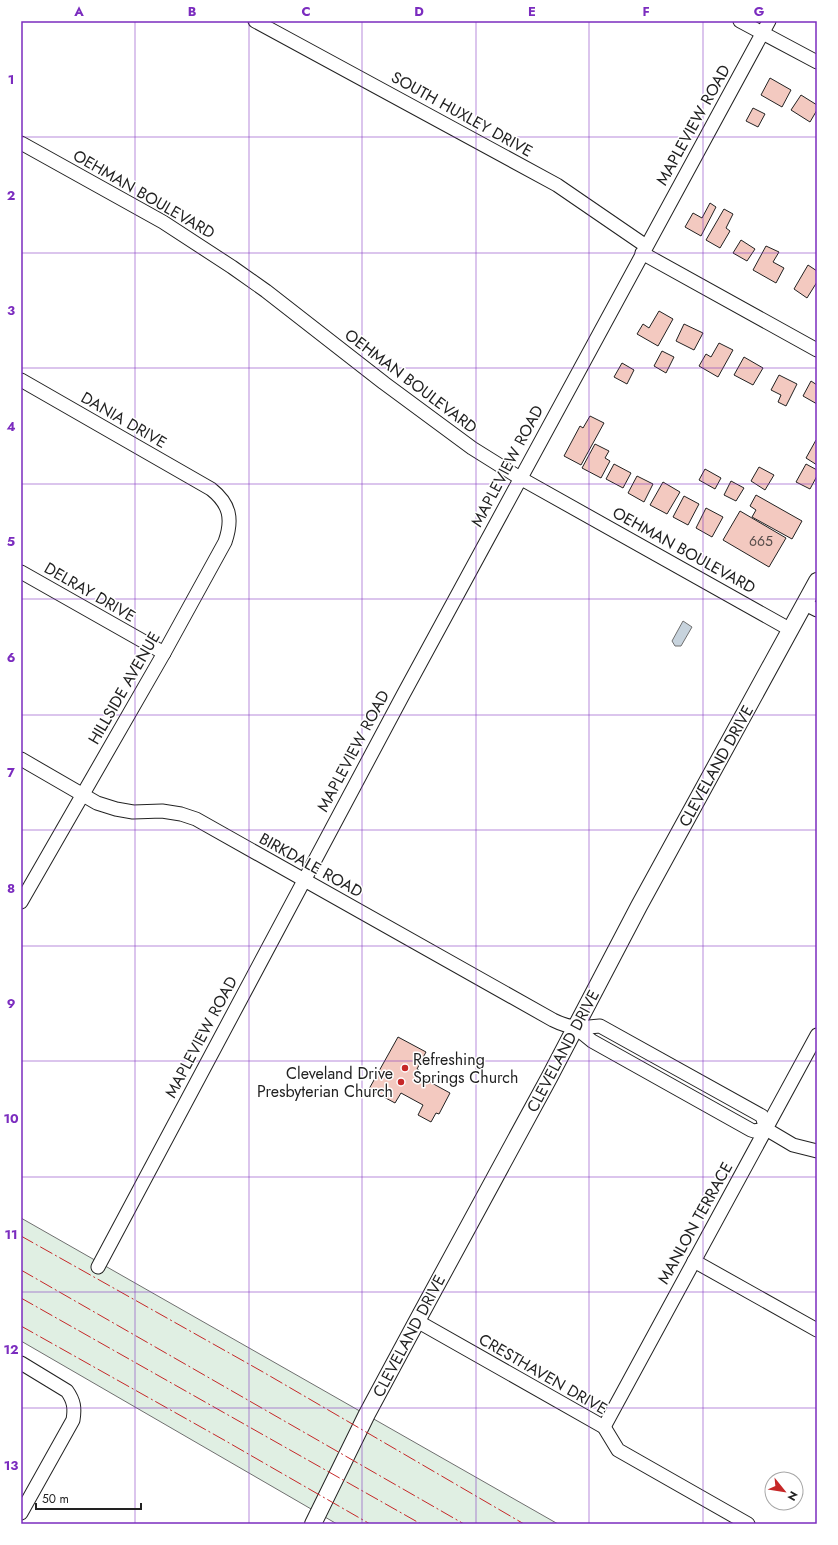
<svg xmlns="http://www.w3.org/2000/svg" width="838" height="1545" font-family="Jost,sans-serif">
<style>
.green{fill:#e0efe3;stroke:#6f6f6f}
.water{fill:#c7d3dd;stroke:#6f6f6f}
.building{fill:#f3c9c0;stroke:#222}
.lines{fill:none;stroke-linecap:round;stroke-linejoin:round}
.minor-casing{stroke:#222;stroke-width:15}
.tertiary-casing{stroke:#222;stroke-width:18}
.minor{stroke:#fff;stroke-width:13}
.tertiary{stroke:#fff;stroke-width:16}
.power{stroke:#c62828;stroke-width:1;stroke-dasharray:14 3 2 3;stroke-linecap:butt}
.grid{fill:none;stroke:#7b2cbf;stroke-width:1;stroke-opacity:0.55}
.poi-dot{fill:#c62828;stroke:#fff;stroke-width:1.5}
.labels{text-anchor:middle;dominant-baseline:central;stroke-width:3;stroke-linejoin:round;paint-order:stroke}
.number-label{font-size:14px;fill:#564c4a}
.street-label{font-size:16px;fill:#222;stroke:#fff}
.poi-label{font-size:16px;fill:#222;stroke:#fff;text-anchor:start}
.neatline{fill:none;stroke:#7b2cbf;stroke-width:1.5}
.grid-label{font-size:13px;text-anchor:middle;font-weight:bold;fill:#7b2cbf}
</style>
<rect width="100%" height="100%" fill="#fff"/>
<!-- green -->
<path class="green" d="M21 1218 558 1524H337L21 1341Z"/>
<!-- water -->
<path class="water" d="M683 621 692 627 681 646H675L672 641Z"/>
<!-- building -->
<g class="building">
<path d="M770 78 791 90 782 107 761 95Z"/>
<path d="M801 95 817 105V110L810 122 791 110Z"/>
<path d="M753 108 765 114 758 127 746 121Z"/>
<path d="M710 203 716 207 701 236 685 227 693 213 702 218Z"/>
<path d="M724 209 733 214 726 228 730 231 720 248 706 240Z"/>
<path d="M741 240 755 249 747 261 733 253Z"/>
<path d="M766 246 779 252 773 262 784 268 776 283 753 270Z"/>
<path d="M808 265 817 271V282L807 298 794 289Z"/>
<path d="M659 311 673 319 658 346 637 334 643 324 649 328Z"/>
<path d="M684 324 703 333 694 350 676 341Z"/>
<path d="M719 343 733 350 718 377 699 366 706 354 711 357Z"/>
<path d="M662 351 674 357 666 373 654 366Z"/>
<path d="M744 357 763 368 753 385 734 375Z"/>
<path d="M622 363 634 370 627 384 614 377Z"/>
<path d="M779 375 797 384 786 406 778 402 781 395 771 390Z"/>
<path d="M811 381 817 385V404L803 396Z"/>
<path d="M590 416 604 423 581 465 564 456 580 426 583 428Z"/>
<path d="M816 440 817 441V465L806 458Z"/>
<path d="M595 444 609 451 605 458 610 461 601 478 582 468Z"/>
<path d="M614 464 631 473 623 488 606 479Z"/>
<path d="M806 464 817 470V476L810 489 796 482Z"/>
<path d="M759 467 774 475 765 490 751 481Z"/>
<path d="M705 469 721 478 715 489 699 480Z"/>
<path d="M637 476 653 484 644 502 628 493Z"/>
<path d="M731 481 744 488 736 501 724 495Z"/>
<path d="M663 482 680 492 667 514 650 505Z"/>
<path d="M756 495 802 521 792 539 752 517 756 510 750 506Z"/>
<path d="M684 496 699 504 688 525 673 517Z"/>
<path d="M706 508 723 517 712 537 696 528Z"/>
<path d="M740 511 786 538 769 567 723 540Z"/>
<path d="M398 1037 426 1052 417 1069 420 1071 417 1075 450 1093 439 1114 436 1113 431 1122 418 1115 423 1105 401 1093 395 1103 369 1089Z"/>
</g>
<g class="lines">
<defs>
<g id="minor">
<path d="M255 21 557 185 646 246"/>
<path d="M740 21 817 62"/>
<path d="M21 143 163 222 232 267 266 291 384 383 472 448 520 478 791 630"/>
<path d="M642 253 817 350"/>
<path d="M21 380 211 489C230 504 233 519 225 542L164 653 21 902"/>
<path d="M21 572 164 653"/>
<path d="M805 604 817 610"/>
<path d="M21 759 97 803 116 809 133 812 162 811 181 814 196 819 553 1020C571 1029 581 1028 600 1026L762 1116 766 1129 793 1145 817 1151"/>
<path d="M576 1028 592 1041 751 1130 754 1131 766 1129"/>
<path d="M694 1261 817 1330"/>
<path d="M98 1267 403 695 769 21"/>
<path d="M417 1321 604 1427 618 1450 748 1524"/>
<path d="M21 1363 67 1391C74 1401 75 1408 73 1420L21 1513"/>
<path d="M604 1427 817 1035"/>
</g>
<path id="tertiary" d="M313 1524 367 1414 417 1321 549 1078 639 906 817 581"/>
</defs>
<!-- minor casing -->
<use href="#minor" class="minor-casing"/>
<!-- tertiary casing -->
<use href="#tertiary" class="tertiary-casing"/>
<!-- minor -->
<use href="#minor" class="minor"/>
<!-- tertiary -->
<use href="#tertiary" class="tertiary"/>
<!-- power -->
<g class="power">
<path d="M21 1236 263 1372 524 1524"/>
<path d="M21 1270 464 1524"/>
<path d="M21 1298 421 1524"/>
<path d="M21 1326 224 1440 370 1524"/>
</g>
</g>
<!-- grid -->
<path class="grid" d="M135 21V1524M249 21V1524M362 21V1524M476 21V1524M589 21V1524M703 21V1524M21 137H817M21 253H817M21 368H817M21 484H817M21 599H817M21 715H817M21 830H817M21 946H817M21 1061H817M21 1177H817M21 1292H817M21 1408H817"/>
<!-- markers -->
<g class="poi-dot">
<circle cx="405" cy="1068" r="4"/>
<circle cx="401" cy="1082" r="4"/>
</g>
<g class="labels">
<!-- number labels -->
<g class="number-label">
<text x="761" y="541">665</text>
</g>
<!-- street labels -->
<g class="street-label">
<text transform="translate(462 114) rotate(29)">SOUTH HUXLEY DRIVE</text>
<text transform="translate(693 125) rotate(-61)">MAPLEVIEW ROAD</text>
<text transform="translate(144 194) rotate(30)">OEHMAN BOULEVARD</text>
<text transform="translate(411 381) rotate(37)">OEHMAN BOULEVARD</text>
<text transform="translate(124 420) rotate(30)">DANIA DRIVE</text>
<text transform="translate(507 466) rotate(-62)">MAPLEVIEW ROAD</text>
<text transform="translate(684 550) rotate(29)">OEHMAN BOULEVARD</text>
<text transform="translate(90 592) rotate(30)">DELRAY DRIVE</text>
<text transform="translate(124 688) rotate(-60)">HILLSIDE AVENUE</text>
<text transform="translate(353 751) rotate(-62)">MAPLEVIEW ROAD</text>
<text transform="translate(716 766) rotate(-61)">CLEVELAND DRIVE</text>
<text transform="translate(311 865) rotate(29)">BIRKDALE ROAD</text>
<text transform="translate(201 1037) rotate(-62)">MAPLEVIEW ROAD</text>
<text transform="translate(563 1051) rotate(-62)">CLEVELAND DRIVE</text>
<text transform="translate(695 1223) rotate(-61)">MANLON TERRACE</text>
<text transform="translate(409 1336) rotate(-62)">CLEVELAND DRIVE</text>
<text transform="translate(543 1374) rotate(30)">CRESTHAVEN DRIVE</text>
</g>
<!-- poi labels -->
<g class="poi-label">
<text x="413" y="1059">Refreshing<tspan x="413" dy="18">Springs Church</tspan></text>
<text x="393" y="1073" text-anchor="end">Cleveland Drive<tspan x="393" dy="18">Presbyterian Church</tspan></text>
</g>
</g>
<!-- border -->
<rect width="838" height="1545" fill="none" stroke="#ffffff" stroke-width="44"/>
<!-- north arrow -->
<g transform="translate(784 1491) rotate(120)"><circle r="19" fill="#ffffff" stroke="#a7a7a7"/>
<path d="M0-3L7 15L0 10L-7 15Z" fill="#c62828"/>
<text y="-6" font-size="11" font-weight="bold" text-anchor="middle" fill="#222222">N</text>
</g>
<!-- scale -->
<path d="M36 1503v6h105v-6" fill="none" stroke="#222222" stroke-width="2"/>
<text x="42" y="1503" font-size="12" fill="#222222" stroke="#ffffff" stroke-width="3" paint-order="stroke">50 m</text>
<rect x="22" y="22" width="794" height="1501" class="neatline"/>
<g class="grid-label">
<text x="79" y="16">A</text>
<text x="192" y="16">B</text>
<text x="306" y="16">C</text>
<text x="419" y="16">D</text>
<text x="532" y="16">E</text>
<text x="646" y="16">F</text>
<text x="759" y="16">G</text>
<text x="11" y="84">1</text>
<text x="11" y="200">2</text>
<text x="11" y="315">3</text>
<text x="11" y="431">4</text>
<text x="11" y="546">5</text>
<text x="11" y="662">6</text>
<text x="11" y="777">7</text>
<text x="11" y="893">8</text>
<text x="11" y="1008">9</text>
<text x="11" y="1123">10</text>
<text x="11" y="1239">11</text>
<text x="11" y="1354">12</text>
<text x="11" y="1470">13</text>
</g>
</svg>
